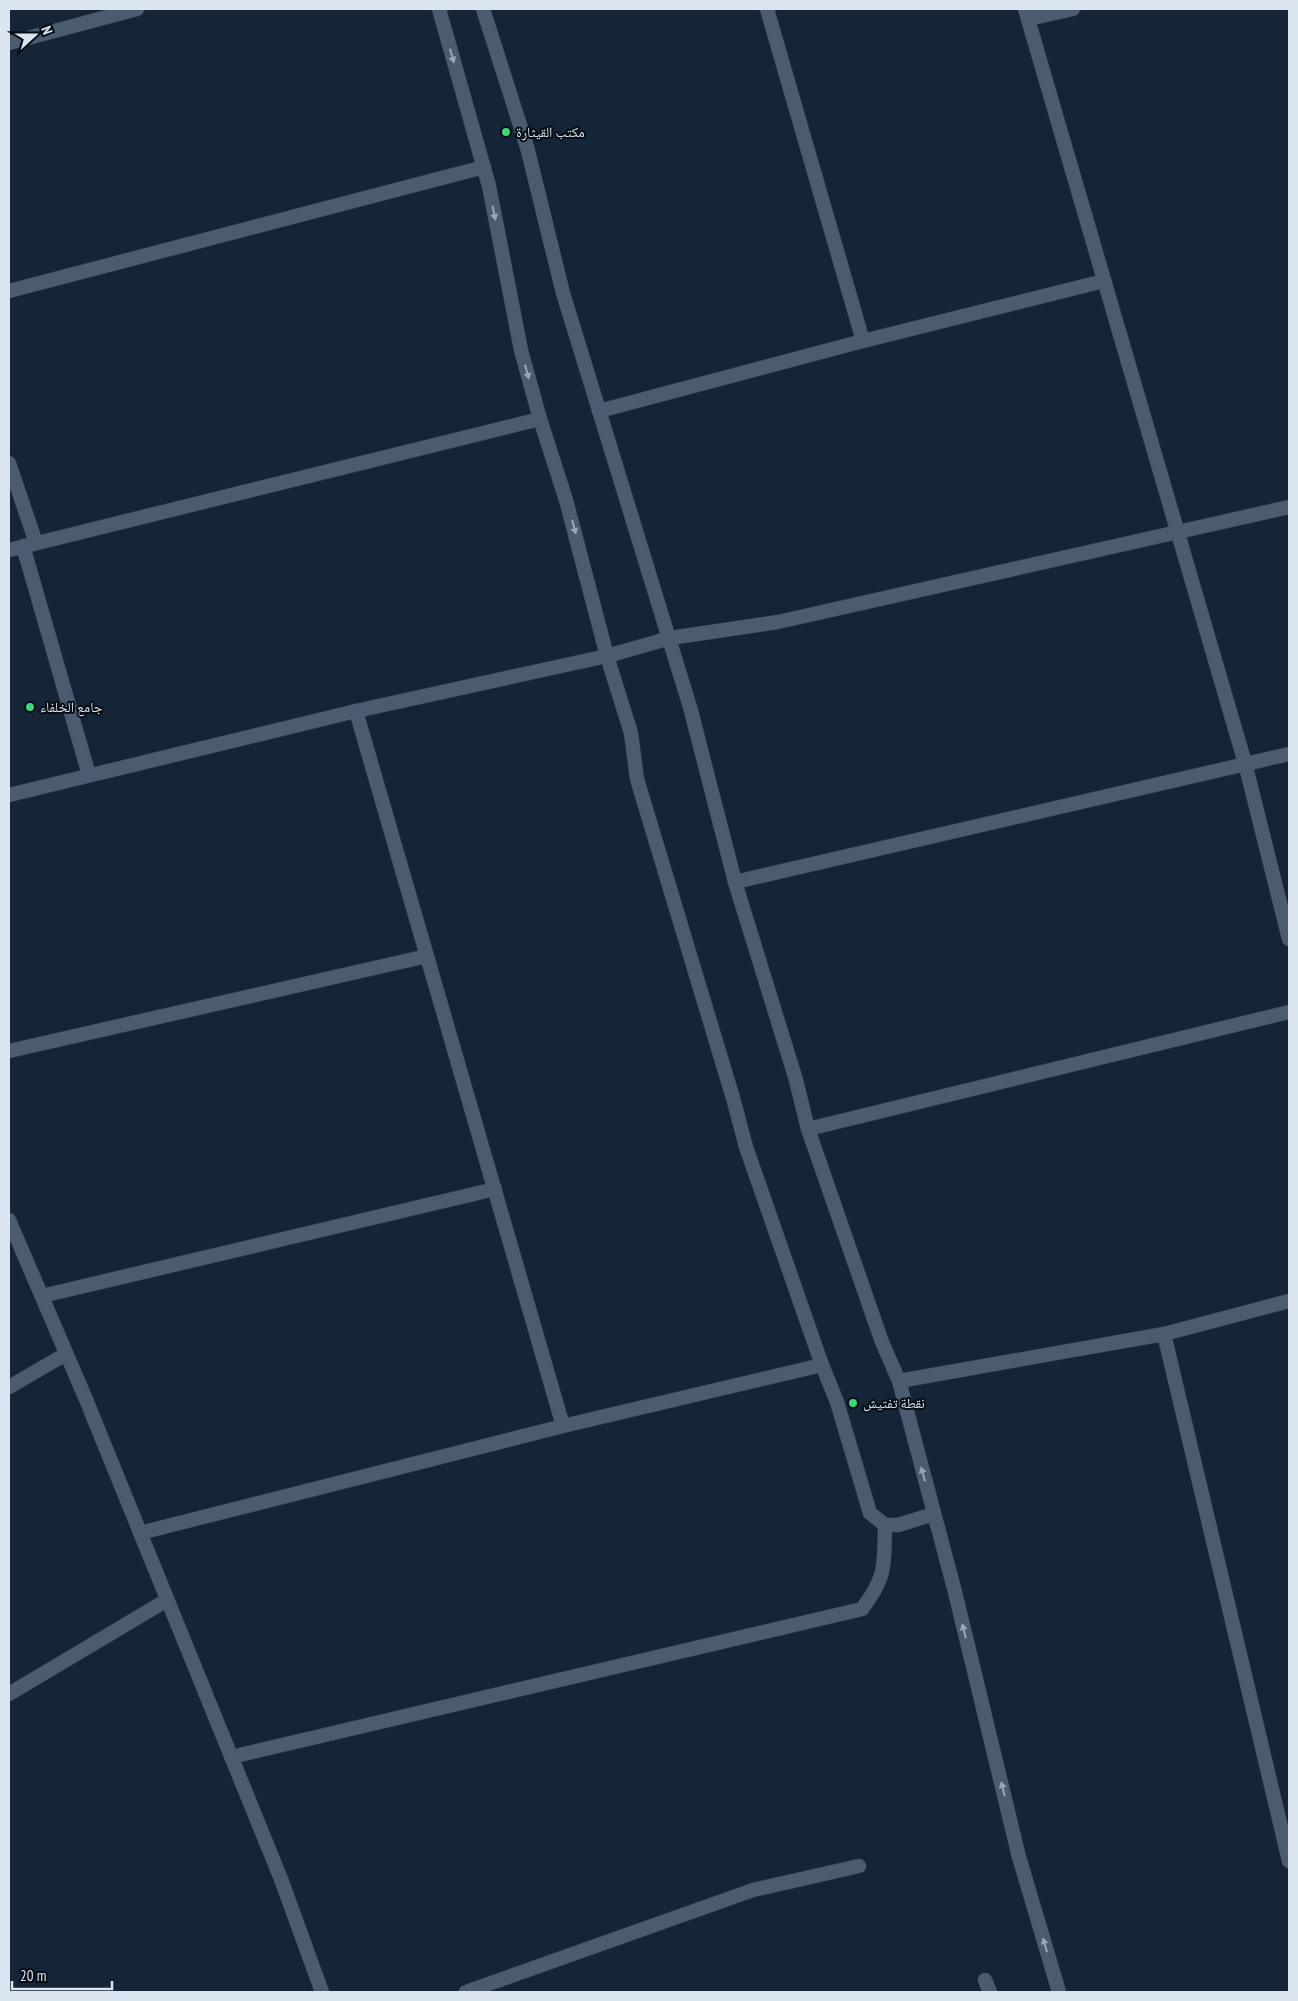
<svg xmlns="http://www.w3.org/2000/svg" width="1298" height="2001" font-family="'PT Sans Narrow','Noto Naskh Arabic',sans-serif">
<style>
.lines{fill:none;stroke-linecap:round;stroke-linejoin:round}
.minor-casing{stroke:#323d4c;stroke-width:15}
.minor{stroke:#4b5c71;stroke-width:14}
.oneway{fill:#9aa7b8}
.poi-dot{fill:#3fd77d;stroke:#070d15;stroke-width:2}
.labels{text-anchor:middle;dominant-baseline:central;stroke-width:4;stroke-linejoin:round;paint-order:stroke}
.poi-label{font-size:14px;fill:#dbe5f2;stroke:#070d15;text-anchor:start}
</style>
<rect width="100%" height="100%" fill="#152436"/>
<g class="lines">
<defs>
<g id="minor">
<path d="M439 9 489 186 521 350 540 419 566 500 607 656 631 733 637 779 733 1098 746 1147 822 1365 837 1402 870 1513 885 1525H898L934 1514"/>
<path d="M483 9 527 147 563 293 690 707 735 882 796 1080 808 1129 882 1342 899 1381 955 1592 1019 1857 1059 1992"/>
<path d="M767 9 863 341"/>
<path d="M1025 9 1245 763 1289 939"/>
<path d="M1028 19 1073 9"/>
<path d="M9 43 137 9"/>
<path d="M9 291 484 167"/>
<path d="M599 411 863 341 1104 281"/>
<path d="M9 463 36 543"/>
<path d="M23 546 89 775"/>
<path d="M9 550 540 419"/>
<path d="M356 711 563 1426"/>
<path d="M9 795 356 711 607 656 670 638 778 622 1289 507"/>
<path d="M735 882 1289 754"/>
<path d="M9 1051 427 956"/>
<path d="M808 1129 1289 1012"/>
<path d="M9 1220 85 1397 281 1879 322 1992"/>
<path d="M42 1296 495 1189"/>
<path d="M1164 1334 1289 1861"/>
<path d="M899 1381 1164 1334 1289 1301"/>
<path d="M9 1387 66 1354"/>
<path d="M140 1533 563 1426 822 1365"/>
<path d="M9 1694 167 1600"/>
<path d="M231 1757 862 1609C887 1576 884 1565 885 1525"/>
<path d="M985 1980 990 1992"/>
<path d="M466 1992 753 1890 859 1866"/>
</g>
</defs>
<!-- minor casing -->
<use href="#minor" class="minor-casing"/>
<!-- minor -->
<use href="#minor" class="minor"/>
</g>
<!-- one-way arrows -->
<defs><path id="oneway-solid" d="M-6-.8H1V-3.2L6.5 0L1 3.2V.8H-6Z" transform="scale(1.25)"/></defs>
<g class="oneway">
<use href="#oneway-solid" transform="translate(452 56) rotate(74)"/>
<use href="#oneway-solid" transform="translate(494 213) rotate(79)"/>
<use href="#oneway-solid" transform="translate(527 372) rotate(75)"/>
<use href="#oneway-solid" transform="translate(574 527) rotate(75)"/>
<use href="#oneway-solid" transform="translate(923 1474) rotate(-105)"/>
<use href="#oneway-solid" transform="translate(964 1631) rotate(-104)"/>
<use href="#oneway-solid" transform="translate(1003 1789) rotate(-104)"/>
<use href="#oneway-solid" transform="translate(1045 1945) rotate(-106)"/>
</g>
<!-- markers -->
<g class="poi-dot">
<circle cx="506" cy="132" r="5"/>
<circle cx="30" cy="707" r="5"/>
<circle cx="853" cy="1403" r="5"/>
</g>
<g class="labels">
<!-- poi labels -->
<g class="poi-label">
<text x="516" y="132">مكتب القيثارة</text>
<text x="40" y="707">جامع الخلفاء</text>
<text x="863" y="1403">نقطة تفتيش</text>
</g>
</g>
<!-- border -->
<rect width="1298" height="2001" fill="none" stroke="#dbe5f2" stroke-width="20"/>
<!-- north arrow -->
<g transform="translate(35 35) rotate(69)" stroke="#070d15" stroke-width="4" paint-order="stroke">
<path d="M0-4L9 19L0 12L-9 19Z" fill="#dbe5f2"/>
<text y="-8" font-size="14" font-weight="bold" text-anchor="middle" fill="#dbe5f2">N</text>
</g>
<!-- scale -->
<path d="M12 1981v8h100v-8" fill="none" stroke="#dbe5f2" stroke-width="2.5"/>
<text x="20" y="1981" font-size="15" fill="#dbe5f2" stroke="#070d15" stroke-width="4" paint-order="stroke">20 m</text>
</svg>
